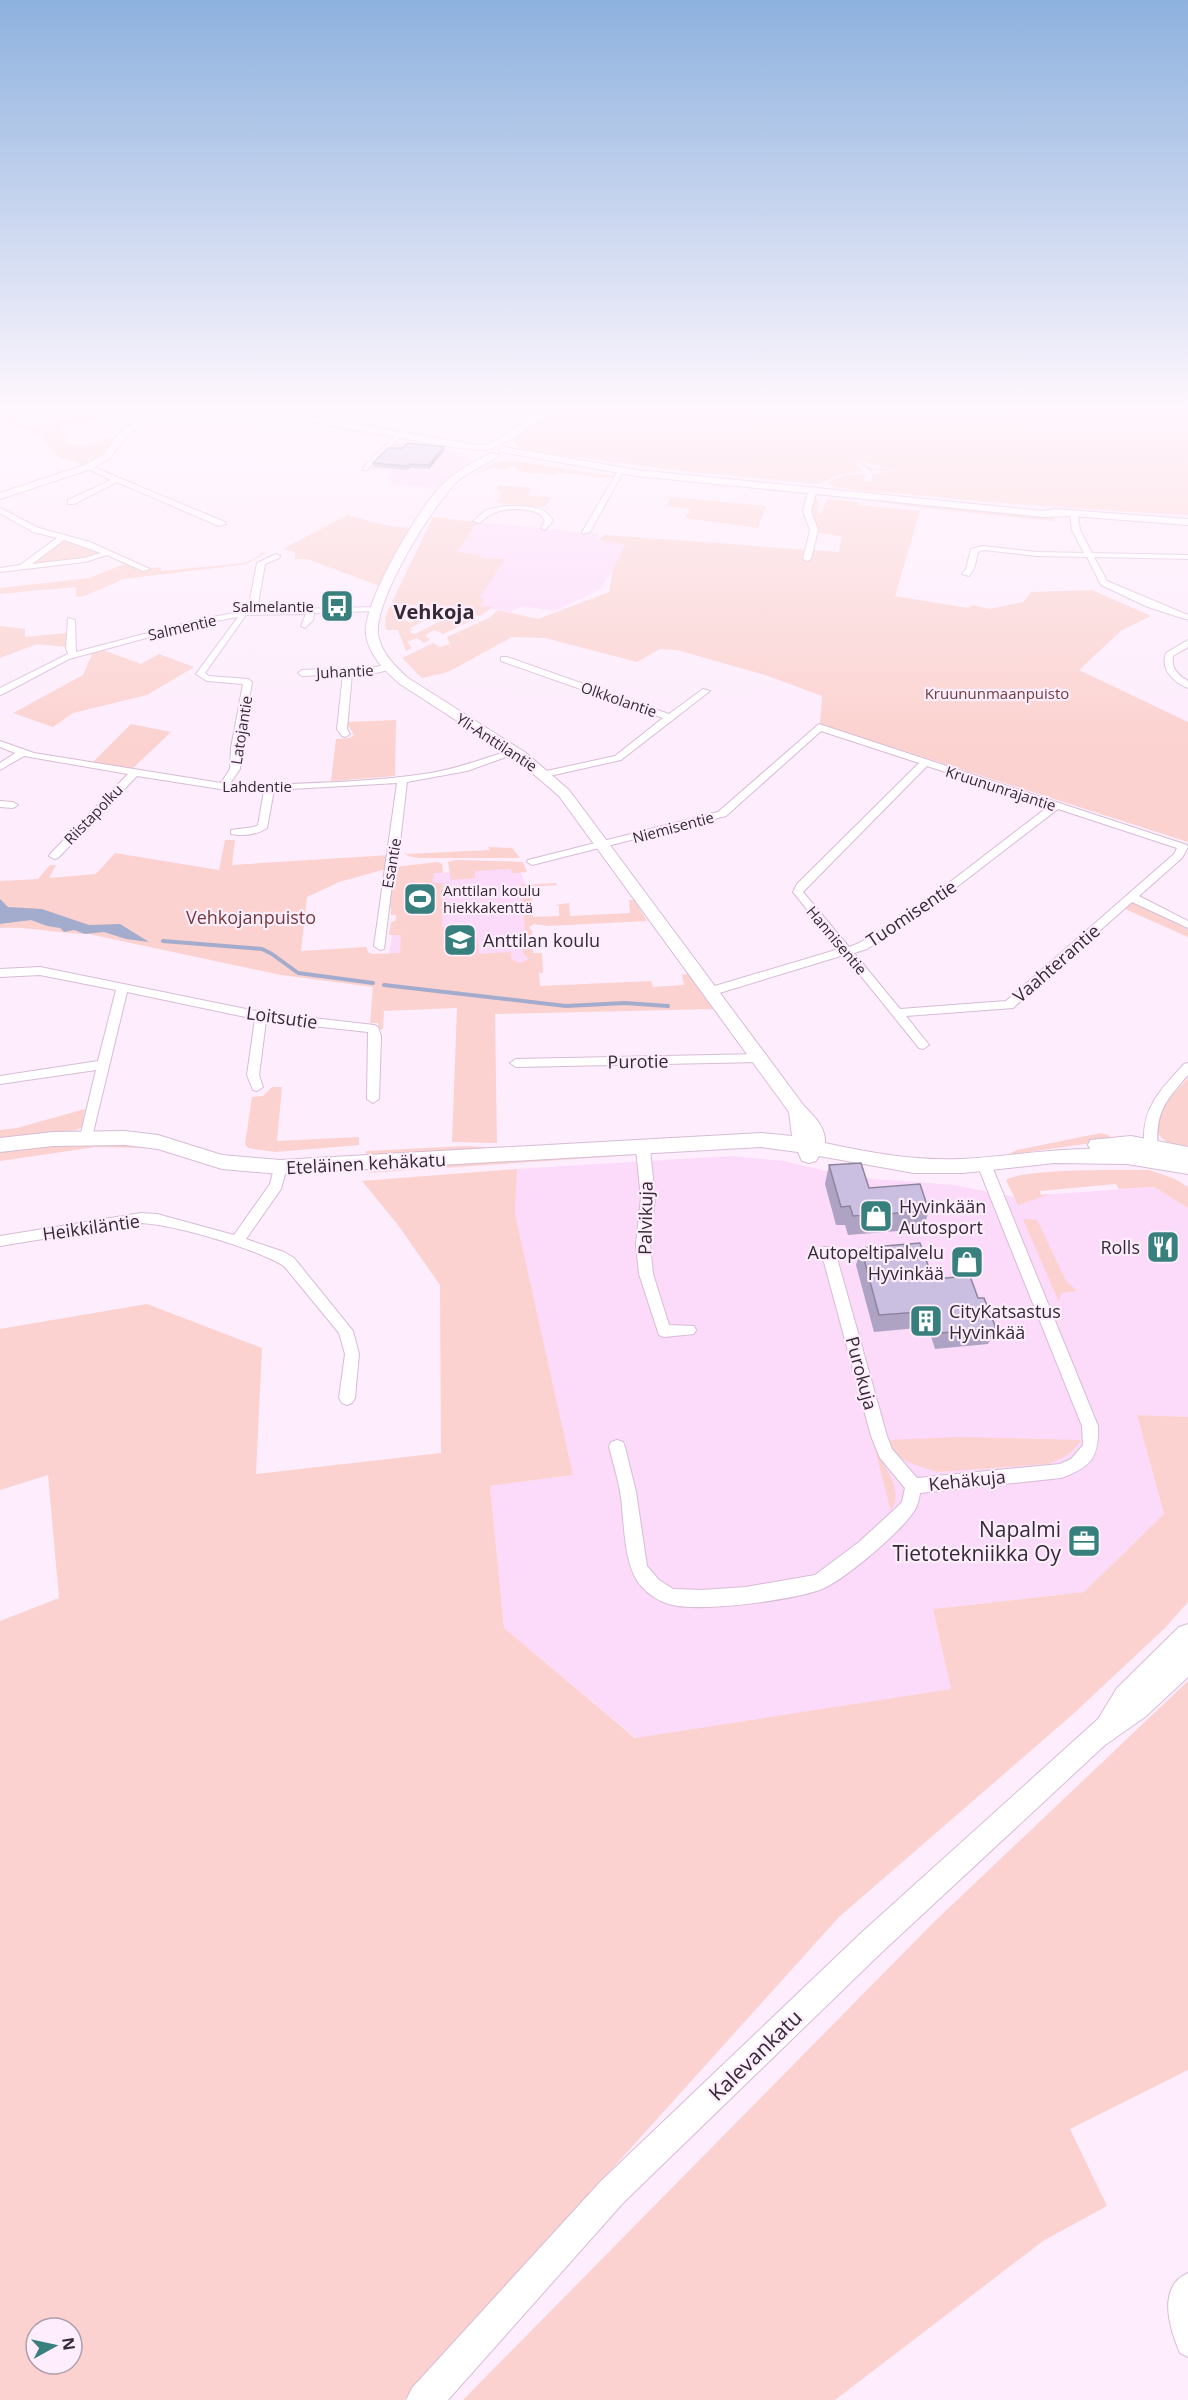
<svg xmlns="http://www.w3.org/2000/svg" width="1188" height="2400" font-family="'Open Sans',sans-serif">
<style>
.built{fill:#fcdaf9}
.green{fill:#fbd2cf;fill-rule:evenodd}
.water{fill:#a4acce}
.lines{fill:none;stroke-linecap:round;stroke-linejoin:round}
.stream{stroke:#a4acce;stroke-width:4}
.street-casing{stroke:#d7bcd5;stroke-width:2}
.secondary-casing{stroke:#d7bcd5;stroke-width:2}
.street{fill:#fff;fill-rule:evenodd}
.secondary{fill:#fff;fill-rule:evenodd}
.wall{fill:#aea3c2}
.shaded-wall{fill:#8d859e}
.building{fill:#cabee1;stroke:#8d859e;stroke-width:1.5}
.labels{text-anchor:middle;dominant-baseline:central;stroke-width:4.5;stroke-linejoin:round;paint-order:stroke}
.far-poi-label{font-size:15px;fill:#342a34;stroke:#feedfd;text-anchor:end}
.far-street-label{font-size:15px;fill:#342a34;stroke:#feedfd}
.far-park-label{font-size:15px;fill:#733b39;stroke:#feedfd}
.street-label{font-size:18px;fill:#342a34;stroke:#feedfd}
.park-label{font-size:18px;fill:#733b39;stroke:#feedfd}
.poi-label{font-size:18px;fill:#342a34;stroke:#feedfd;text-anchor:start}
.far-district-label{font-size:20px;font-weight:bold;fill:#342a34;stroke:#feedfd}
.near-poi-label{font-size:21px;fill:#342a34;stroke:#feedfd;text-anchor:end}
.near-street-label{font-size:21px;fill:#342a34;stroke:#feedfd}
</style>
<rect width="100%" height="100%" fill="#feedfd"/>
<!-- built -->
<g class="built">
<path d="M394 442 451 450 473 460 438 489 390 484 393 480 386 479 391 473 389 471 368 469Z"/>
<path d="M478 522 598 534 596 540 625 543 613 569 600 590 554 611 521 606 511 612 498 610 475 605 453 556Z"/>
<path d="M519 868 525 884 531 968 385 976 396 915 433 873Z"/>
<path d="M730 1156 784 1161 834 1173 875 1179 954 1185 1014 1197 1154 1187 1188 1208V1417L1137 1415 1164 1514 1084 1592 933 1609 951 1689 636 1738 504 1628 490 1486 573 1475 515 1214 517 1169Z"/>
</g>
<!-- green -->
<g class="green">
<path d="M3 406H6L25 428 98 412 103 418 58 427 71 445 80 447 116 436 105 455 86 466 57 456 40 435 14 425 8 420Z"/>
<path d="M554 406H1188V515C1098 510 1009 505 918 495 889 492 855 493 827 484 837 476 853 472 866 475L864 481 871 482 873 474 901 470 870 471 857 462 875 468H894L877 466 857 460 854 463 863 471 839 475 818 484 684 471 523 451 513 441Z"/>
<path d="M512 461 615 476 611 480 612 478 557 472 556 475 516 471 518 468 510 466 506 470 492 468 473 475 495 462Z"/>
<path d="M499 485 532 488 528 496 552 497 545 507 496 503 502 492 496 490Z"/>
<path d="M821 492 1053 516V521L908 506 858 498 815 495Z"/>
<path d="M671 497 766 506 758 528 685 518 691 509 666 506Z"/>
<path d="M814 497 818 499V515L821 513 827 499 858 502V505L920 511 895 596 968 608 972 605 990 609 1023 602 1031 592 1092 590 1151 616 1122 630 1079 670 1188 722V842L820 724 822 696 768 676 677 650 660 649 637 662 545 638 512 637 448 672 422 678 402 658 433 643 440 647 450 644 447 637 489 618 498 610 538 619 609 592 613 569 625 544 598 540 605 535 839 552 842 536 819 533 811 510Z"/>
<path d="M347 515C368 520 388 527 409 528L382 587 307 559H295V552L283 549Z"/>
<path d="M433 517 475 522 476 524 457 552 482 555 480 558 505 559 479 598 484 599 480 606 493 607 480 616 454 613 430 606 391 604Z"/>
<path d="M62 540H65L100 553 90 557 32 564Z"/>
<path d="M267 552 247 564 124 579 84 596 76 597V587L0 594V588L89 578 132 561 150 568 161 567V571L245 563 260 555V553Z"/>
<path d="M390 606H421L402 619 411 623 429 613 425 610 427 607 451 614 432 617 410 628 412 630 410 632 414 634C438 625 441 613 477 618L443 634 434 630 425 635 430 640 424 643 417 638 407 642 412 648 406 651 398 630H386L385 618Z"/>
<path d="M0 626 25 629V637L66 633V647L37 644 0 658Z"/>
<path d="M103 650 141 664 159 654 194 667 147 695 73 713 53 727 13 713 83 675 93 652Z"/>
<path d="M396 720 395 776 331 781 336 739 350 738 354 735 346 722Z"/>
<path d="M131 724 171 732 132 769 93 762Z"/>
<path d="M225 840H235L232 865 389 855 386 869 339 882 307 897 301 951 366 947 368 952 372 954 400 953 401 935H389L391 922 396 921V915H391V908L388 907 394 867 438 862 442 864 443 873H434L432 882 443 884 442 927 452 926 453 940 478 938 479 954 511 952V959L520 963 529 959 523 953 522 933 525 930 521 885 556 883 557 885 531 887 533 917 559 916V906L555 905 569 903 570 916 630 913 629 900H634L647 921 548 926 534 924 529 927 532 931 533 953H542L543 973H539L540 986 651 981 653 987 684 985 682 975 688 974 713 1009 495 1014 497 1143 452 1142 457 1008 384 1011 383 1029 379 1030 378 1023H370L373 987 281 975 89 934C59 934 30 926 0 928V881L38 879 50 865H56L49 878 96 874 115 853 219 870Z"/>
<path d="M488 847 512 848 520 858H419L408 856 403 852 407 854 490 850Z"/>
<path d="M455 860 523 862 527 872 512 873 511 869 475 871V878L451 880 448 862Z"/>
<path d="M1132 902 1185 928 1188 930V937L1125 909Z"/>
<path d="M1188 1078V1151C1132 1134 1162 1107 1188 1078Z"/>
<path d="M272 1087H282L277 1141 359 1137V1145L275 1152 248 1148 245 1144 252 1097 263 1096Z"/>
<path d="M85 1109 82 1127 77 1130 0 1140V1130L17 1128Z"/>
<path d="M1101 1133 1108 1135 1112 1140 1007 1155 1017 1150Z"/>
<path d="M97 1142 142 1146 141 1148 96 1147 0 1161V1151L35 1146Z"/>
<path d="M466 1146 498 1148 384 1156 366 1154V1151Z"/>
<path d="M633 1153 635 1155 367 1173 389 1167Z"/>
<path d="M517 1169 515 1214 573 1475 490 1486 504 1628 635 1738 951 1689 933 1609 1084 1592 1164 1514 1137 1415 1188 1417V1602L1165 1628 1072 1715 839 1917 404 2400H0V1621L59 1598 48 1475 0 1490V1329L147 1304 262 1348 256 1474 441 1453 440 1285 398 1225 362 1181ZM36 2328H72V2364H36Z"/>
<path d="M1149 1170 1175 1179 1188 1187V1208L1154 1187 1119 1189 1116 1184 1040 1191 1041 1195 1050 1194 1018 1205 1006 1180C1024 1168 1123 1170 1149 1170Z"/>
<path d="M1023 1219 1037 1220 1066 1281 1077 1291 1061 1293 1059 1302Z"/>
<path d="M960 1437 1081 1440C1072 1454 1063 1458 1048 1464L937 1472 907 1462 893 1451 889 1440Z"/>
<path d="M875 1449C884 1467 905 1490 891 1511Z"/>
<path d="M1188 1681V2070L1070 2129 1107 2206 1043 2241 835 2400H463L933 1923Z"/>
</g>
<!-- water -->
<path class="water" d="M0 899 8 907 42 909 89 925 120 924 149 942 126 939 104 932 85 934 74 930 64 932 60 928 47 926 31 920 0 924Z"/>
<g class="lines">
<!-- stream -->
<g class="stream">
<path d="M163 941 262 949 272 954 298 973 373 983"/>
<path d="M384 985 566 1006 625 1003 668 1006"/>
</g>
<defs>
<g id="street">
<path d="M30 406H42L16 412 13 410Z"/>
<path d="M93 406H99L114 421 133 428 130 430 110 423Z"/>
<path d="M365 406 370 407 340 426 335 425Z"/>
<path d="M413 406 449 409 472 406 449 413Z"/>
<path d="M492 406H500L536 420 531 421Z"/>
<path d="M397 434 402 435 367 470H363V468Z"/>
<path d="M88 465 225 522 226 524 219 526 117 482 74 504H68V500L111 480 86 468Z"/>
<path d="M619 469 624 470 590 532 583 534 582 532Z"/>
<path d="M813 487 817 489 811 511 818 530 811 559 807 561 803 559 810 530 803 511 809 489Z"/>
<path d="M504 506C521 506 545 504 553 521L545 530 541 528 545 521 540 514C521 506 494 507 480 523L473 521 486 510Z"/>
<path d="M0 508 39 528 90 542 150 569 143 571 107 555 85 562 0 572V568L20 565 57 538 33 532 0 513ZM64 540 101 553 84 558 32 564Z"/>
<path d="M1074 513 1078 515 1080 530 1092 553 1188 555V559L1094 557 1107 581 1188 615V620L1148 607 1101 585 1087 557 1037 556 984 550 978 552 974 569 969 576 962 574 966 569 971 549 983 546 1037 552 1084 553 1072 530 1070 515Z"/>
<path d="M276 554 280 556 279 558 265 564 257 610 376 607 380 609 376 611 314 613 313 620 305 628 301 626 306 614 246 615 205 673 209 676 248 679 252 682 241 748 240 769 229 785 239 786C303 783 368 783 431 773 460 768 487 757 515 749L520 752 467 771 407 782 399 851 393 876 384 949 380 950 374 946 397 783 274 790 267 828C257 835 243 836 231 834V830L254 827 258 825 264 791 239 792 137 776 58 858 54 859 49 856 50 854 128 774 24 756 0 770V763L15 753 0 747V741L34 753 221 783 230 769 231 748 243 684 207 681 196 674 238 617 194 625 69 659 3 694 0 695V688L68 654 66 648 68 618 75 620 76 652 193 621 248 610 257 563Z"/>
<path d="M1188 640V647L1173 656C1171 669 1178 675 1188 681V688C1173 682 1160 669 1166 653Z"/>
<path d="M501 657H507L669 714 703 689 710 691 621 760 545 777 542 776V772L615 756 663 718 501 661Z"/>
<path d="M389 664 393 667 392 669 376 673 352 674 347 729 350 734 345 737 342 736 337 729 343 674 302 676 298 673 302 670 376 667Z"/>
<path d="M819 724 1187 845 1188 847 1182 858 1139 896 1188 921V928L1132 902 1013 1008 906 1016 929 1045 923 1049 919 1048 844 955 716 994H708L706 991 708 988 839 949 793 892 797 884 919 763 821 731 726 816 532 865 527 862 528 860 718 812ZM927 766 1049 806 911 912 859 943 849 947 803 892ZM1058 809 1177 848 1174 854 1006 1001 900 1009 854 953 867 949 919 916Z"/>
<path d="M0 801 13 802 18 805 13 808 0 807Z"/>
<path d="M40 967 261 1012 374 1025 378 1027 381 1036 379 1099 373 1103 367 1099 368 1032 266 1021 259 1075 263 1087 257 1091 253 1090 247 1075 255 1019 127 992 92 1137 91 1140H81L80 1137 96 1070 0 1084V1076L98 1061 116 990 40 975 0 977V969Z"/>
<path d="M761 1054 767 1058 761 1062 516 1067 510 1063 516 1059Z"/>
<path d="M1188 1063V1075C1161 1106 1155 1114 1158 1156L1156 1159H1146C1143 1153 1143 1144 1144 1136 1144 1105 1164 1086 1184 1064Z"/>
<path d="M643 1144 650 1149 655 1198 650 1244 653 1274 669 1325 694 1326 696 1330 694 1334 664 1337 659 1335 639 1274 636 1244 641 1198 636 1149Z"/>
<path d="M984 1159 991 1164 1098 1426C1099 1458 1091 1467 1061 1478L920 1493C919 1500 917 1508 912 1514 898 1534 844 1580 822 1589 794 1600 702 1612 673 1605 662 1603 650 1596 642 1587 622 1565 625 1520 620 1491 617 1476 613 1462 609 1447L611 1442 617 1440 623 1442 625 1447 636 1492 647 1566 659 1580 673 1589 701 1590 746 1587 815 1575 859 1542 895 1509 902 1502 905 1488 880 1458 871 1436 821 1251 823 1247H833L835 1251 887 1436 892 1449 917 1478 1060 1464 1071 1459 1083 1445 1082 1426 977 1164Z"/>
<path d="M280 1162 287 1167 281 1189 246 1239 284 1252 294 1258 353 1331 359 1354 355 1398 352 1403 347 1405 342 1403 339 1398 345 1354 339 1333 284 1266C254 1248 176 1225 141 1223L0 1246V1236L141 1213 157 1214 234 1235 270 1184 275 1164Z"/>
<path d="M1188 2273V2357L1180 2353C1170 2330 1156 2287 1188 2273Z"/>
</g>
<g id="secondary">
<path d="M169 406H180L129 433 109 459 91 469 0 499V493L85 465 103 455 123 429Z"/>
<path d="M250 406H264L297 414 459 442C467 443 480 446 487 444 511 437 535 404 558 406L512 439 493 448 485 450 459 448 296 420Z"/>
<path d="M504 447 637 470 1043 511 1055 509 1188 519V525L1072 516 1043 517 637 476 501 452 499 450Z"/>
<path d="M491 453 499 455C488 465 472 469 460 479 434 502 374 600 378 634 381 653 395 666 408 678L526 753 569 790 804 1106C815 1117 826 1128 825 1143 870 1153 916 1161 962 1159 1005 1157 1047 1149 1090 1149L1088 1145 1090 1140 1131 1136 1188 1147V1174L1127 1164 1054 1163 963 1173H914L819 1156 816 1161 809 1163 802 1161 798 1152 761 1147 280 1174 222 1169 158 1149 125 1145 53 1146 0 1152V1138L53 1132 125 1131 158 1135 222 1155 280 1160 761 1133 792 1136 789 1112 559 796 516 759 400 684C385 671 369 655 366 635 362 604 416 514 438 489 453 473 471 463 491 453Z"/>
<path d="M1188 1624V1677L1145 1717 1105 1745 881 1953 623 2203 448 2400H406L412 2388 601 2181 861 1933 1098 1719 1117 1688 1179 1627Z"/>
</g>
</defs>
<!-- street casing -->
<use href="#street" class="street-casing"/>
<!-- secondary casing -->
<use href="#secondary" class="secondary-casing"/>
<!-- street -->
<use href="#street" class="street"/>
<!-- secondary -->
<use href="#secondary" class="secondary"/>
</g>
<!-- wall -->
<g class="wall">
<path d="M444 447V451L429 469 410 468 408 470 374 467 373 463Z"/>
<path d="M829 1165 869 1188 929 1211 923 1229 848 1235 845 1225H836L825 1184Z"/>
<path d="M861 1248 978 1298 996 1328 988 1344 935 1349 928 1327 874 1332 856 1265Z"/>
</g>
<!-- shaded-wall -->
<path class="shaded-wall" d="M444 447V451L429 469V465Z"/>
<!-- building -->
<g class="building">
<path d="M408 443 444 447 429 465 410 464 407 466 373 463 388 448H403Z"/>
<path d="M861 1163 869 1188 920 1184 929 1211 853 1216 850 1206 841 1207 829 1165Z"/>
<path d="M920 1243 933 1279 970 1276 978 1298H984L996 1328 941 1333 934 1311 879 1315 861 1248Z"/>
</g>
<!-- sky -->
<linearGradient id="sky" x2="0" y2="1"><stop stop-color="#8db1de"/><stop offset="0.55" stop-color="#fff7fe"/><stop offset="1" stop-color="#fff7fe" stop-opacity="0"/></linearGradient>
<rect width="1188" height="742" fill="url(#sky)"/>
<!-- icons -->
<defs>
<symbol id="bus-square" viewBox="-11 -11 22 22"><rect x="-9" y="-9" width="18" height="18" rx="4" fill="#37807e" stroke="#feedfd"/><path d="M-5-6H5V4H4V6H2V4H-2V6H-4V4H-5ZM-3.5-4V0h7V-4ZM-3.5 1.2v1.5H-2V1.2ZM2 1.2v1.5H3.5V1.2Z" fill="#fff"/></symbol>
<symbol id="stadium-square" viewBox="-11 -11 22 22"><rect x="-9" y="-9" width="18" height="18" rx="4" fill="#37807e" stroke="#feedfd"/><path d="M0-5a6.5 5 0 1 0 0 10a6.5 5 0 1 0 0-10ZM-3.5-1.8h7v3.6h-7Z" fill="#fff"/></symbol>
<symbol id="school-square" viewBox="-11 -11 22 22"><rect x="-9" y="-9" width="18" height="18" rx="4" fill="#37807e" stroke="#feedfd"/><path d="M0-5L7-2L0 1L-7-2ZM-4 1L0 2.5L4 1V4Q0 6-4 4Z" fill="#fff"/></symbol>
<symbol id="shop-square" viewBox="-11 -11 22 22"><rect x="-9" y="-9" width="18" height="18" rx="4" fill="#37807e" stroke="#feedfd"/><path d="M-5-2.5h2.3a2.7 3.5 0 0 1 5.4 0H5L5.5 6h-11ZM-1.5-2.5h3a1.5 2.3 0 0 0-3 0Z" fill="#fff"/></symbol>
<symbol id="restaurant-square" viewBox="-11 -11 22 22"><rect x="-9" y="-9" width="18" height="18" rx="4" fill="#37807e" stroke="#feedfd"/><path d="M-5-6h1v4h1v-4h1v4h1v-4h1v5L-1.5 .5V6h-2V.5L-5-1ZM5-6V6H3V1.5H1.5Q1.5-4 5-6Z" fill="#fff"/></symbol>
<symbol id="building-square" viewBox="-11 -11 22 22"><rect x="-9" y="-9" width="18" height="18" rx="4" fill="#37807e" stroke="#feedfd"/><path d="M-4-6H4V6H1V3H-1V6H-4ZM-2.5-4.3h1.7v1.8h-1.7ZM.8-4.3h1.7v1.8H.8ZM-2.5-1h1.7V.8h-1.7ZM.8-1h1.7V.8H.8Z" fill="#fff"/></symbol>
<symbol id="office-square" viewBox="-11 -11 22 22"><rect x="-9" y="-9" width="18" height="18" rx="4" fill="#37807e" stroke="#feedfd"/><path d="M-6-3h4V-5.5h4V-3h4V5H-6ZM-1-4.5V-3h2v-1.5ZM-6 0V1H6V0Z" fill="#fff"/></symbol>
</defs>
<g fill-rule="evenodd">
<use href="#bus-square" x="318" y="587" width="38" height="38"/>
<use href="#stadium-square" x="401" y="880" width="38" height="38"/>
<use href="#school-square" x="441" y="921" width="38" height="38"/>
<use href="#shop-square" x="857" y="1197" width="38" height="38"/>
<use href="#restaurant-square" x="1144" y="1228" width="38" height="38"/>
<use href="#shop-square" x="948" y="1243" width="38" height="38"/>
<use href="#building-square" x="907" y="1302" width="38" height="38"/>
<use href="#office-square" x="1065" y="1522" width="38" height="38"/>
</g>
<g class="labels">
<!-- far-poi labels -->
<g class="far-poi-label">
<text x="314" y="606">Salmelantie</text>
<text x="443" y="890" text-anchor="start">Anttilan koulu<tspan x="443" dy="17">hiekkakenttä</tspan></text>
</g>
<!-- far-street labels -->
<g class="far-street-label">
<text transform="translate(182 627) rotate(-13)">Salmentie</text>
<text transform="translate(345 671) rotate(-3)">Juhantie</text>
<text transform="translate(619 699) rotate(19)">Olkkolantie</text>
<text transform="translate(241 730) rotate(-81)">Latojantie</text>
<text transform="translate(497 742) rotate(33)">Yli-Anttilantie</text>
<text x="257" y="786">Lahdentie</text>
<text transform="translate(1001 788) rotate(18)">Kruununrajantie</text>
<text transform="translate(93 814) rotate(-46)">Riistapolku</text>
<text transform="translate(673 827) rotate(-15)">Niemisentie</text>
<text transform="translate(391 863) rotate(-80)">Esantie</text>
<text transform="translate(837 940) rotate(50)">Hannisentie</text>
</g>
<!-- far-park labels -->
<g class="far-park-label">
<text x="997" y="693">Kruununmaanpuisto</text>
</g>
<!-- street labels -->
<g class="street-label">
<text transform="translate(911 913) rotate(-34)">Tuomisentie</text>
<text transform="translate(1056 963) rotate(-41)">Vaahterantie</text>
<text transform="translate(282 1017) rotate(8)">Loitsutie</text>
<text transform="translate(638 1061) rotate(-1)">Purotie</text>
<text transform="translate(366 1163) rotate(-3)">Eteläinen kehäkatu</text>
<text transform="translate(645 1218) rotate(-89)">Palvikuja</text>
<text transform="translate(91 1227) rotate(-8)">Heikkiläntie</text>
<text transform="translate(862 1373) rotate(75)">Purokuja</text>
<text transform="translate(967 1480) rotate(-6)">Kehäkuja</text>
</g>
<!-- park labels -->
<g class="park-label">
<text x="251" y="917">Vehkojanpuisto</text>
</g>
<!-- poi labels -->
<g class="poi-label">
<text x="483" y="940">Anttilan koulu</text>
<text x="899" y="1206">Hyvinkään<tspan x="899" dy="21">Autosport</tspan></text>
<text x="1140" y="1247" text-anchor="end">Rolls</text>
<text x="944" y="1252" text-anchor="end">Autopeltipalvelu<tspan x="944" dy="21">Hyvinkää</tspan></text>
<text x="949" y="1311">CityKatsastus<tspan x="949" dy="21">Hyvinkää</tspan></text>
</g>
<!-- far-district labels -->
<g class="far-district-label">
<text x="434" y="611">Vehkoja</text>
</g>
<!-- near-poi labels -->
<g class="near-poi-label">
<text x="1061" y="1529">Napalmi<tspan x="1061" dy="24">Tietotekniikka Oy</tspan></text>
</g>
<!-- near-street labels -->
<g class="near-street-label">
<text transform="translate(755 2055) rotate(-44)">Kalevankatu</text>
</g>
</g>
<!-- north arrow -->
<g transform="translate(54 2346) rotate(82)"><circle r="28" fill="#feedfd" stroke="#ad9fad" stroke-width="1.5"/>
<path d="M0-4.5L10 22L0 15L-10 22Z" fill="#37807e"/>
<text y="-9" font-size="16" font-weight="bold" text-anchor="middle" fill="#342a34">N</text>
</g>
</svg>
